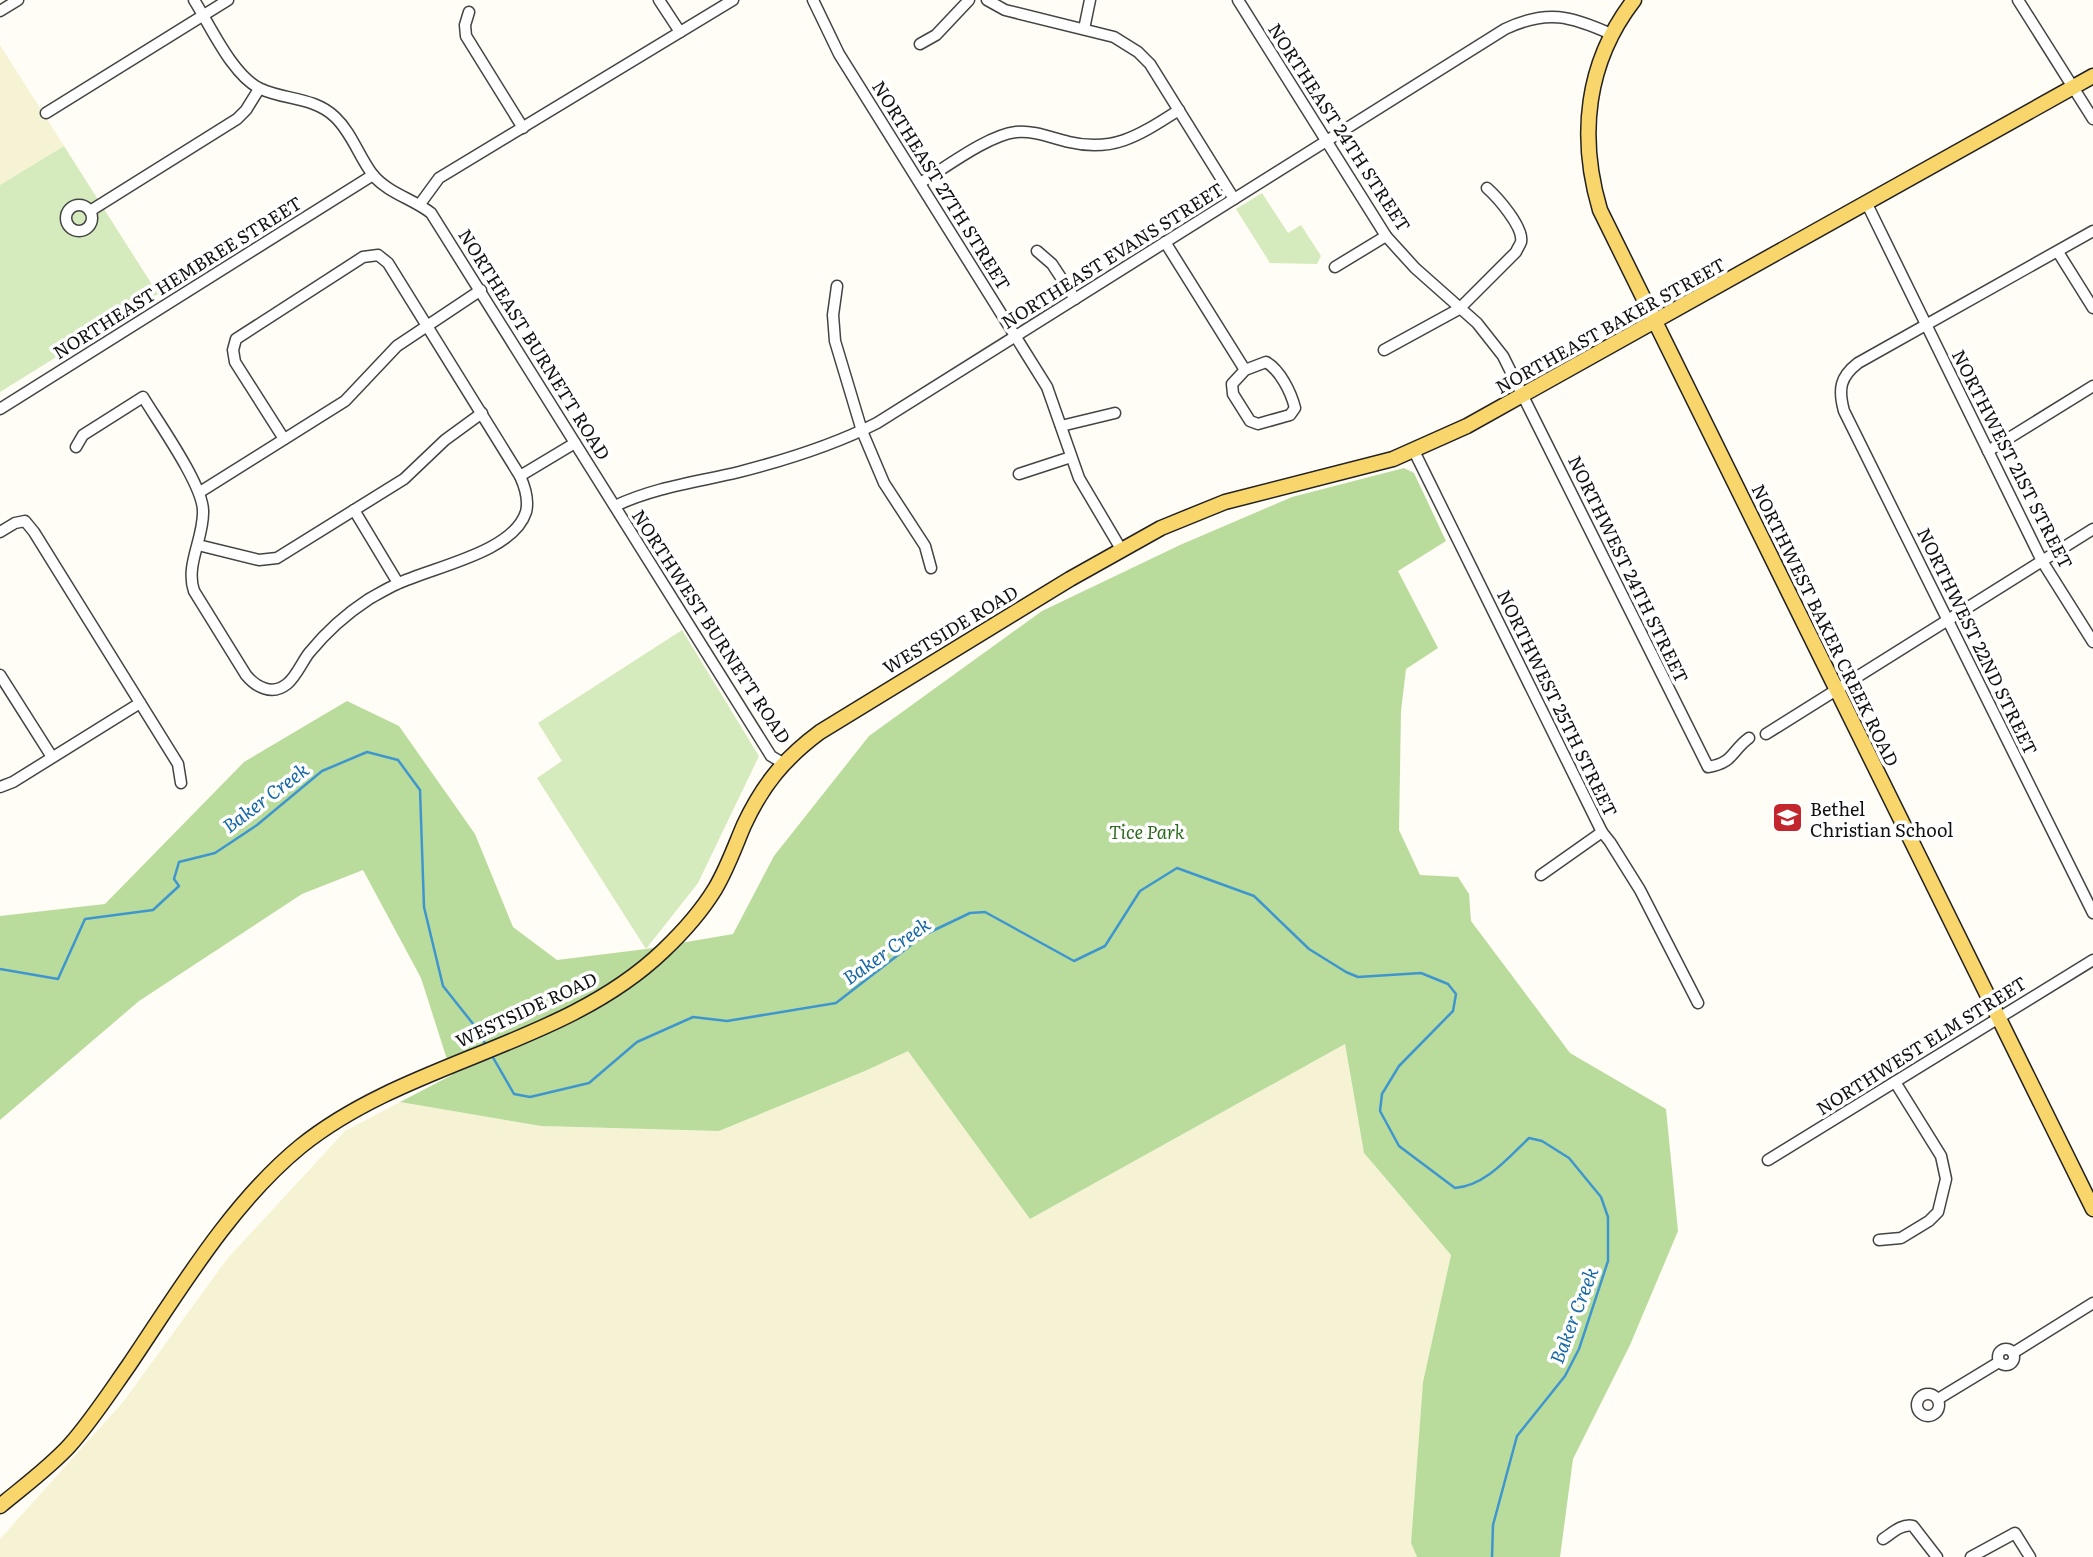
<svg xmlns="http://www.w3.org/2000/svg" width="2093" height="1557" font-family="Literata,serif">
<style>
.farmland{fill:#f6f3d4}
.green{fill:#d5ebbd}
.forest{fill:#b9dc9c}
.lines{fill:none;stroke-linecap:round;stroke-linejoin:round}
.stream{stroke:#3f96cf;stroke-width:2.5}
.minor-casing{stroke:#444;stroke-width:13}
.major-casing{stroke:#222;stroke-width:17}
.minor{stroke:#fff;stroke-width:10}
.major{stroke:#f9d66b;stroke-width:14}
.labels{text-anchor:middle;dominant-baseline:central;stroke-width:7;stroke-linejoin:round;paint-order:stroke}
.street-label{font-size:18px;fill:#111;stroke:#fff}
.poi-label{font-size:18px;fill:#111;stroke:#fff;text-anchor:start}
.park-label{font-size:18px;font-style:italic;fill:#2f6b1f;stroke:#fff}
.water-label{font-size:19px;font-style:italic;fill:#1768a6;stroke:#fff}
</style>
<rect width="100%" height="100%" fill="#fffdf5"/>
<!-- farmland -->
<g class="farmland">
<path d="M0 45 64 146 0 185Z"/>
<path d="M1345 1044 1364 1153 1451 1255 1423 1382 1411 1543 1417 1557H0V1539L123 1402 227 1259 345 1131 400 1102 541 1126 719 1131 865 1071 908 1050 1030 1219Z"/>
</g>
<!-- green -->
<g class="green">
<path d="M64 146 158 294 0 392V185Z"/>
<path d="M1262 193 1288 233 1301 225 1321 256 1317 264 1270 263 1236 209Z"/>
<path d="M682 630 759 756 698 883 646 949 537 778 562 761 538 723Z"/>
</g>
<!-- forest -->
<path class="forest" d="M1404 468 1414 473 1446 541 1398 571 1438 648 1406 669 1401 711 1399 830 1420 875 1458 877 1469 894 1471 921 1570 1053 1666 1109 1678 1231 1630 1345 1573 1459 1560 1557H1417L1411 1543 1423 1382 1451 1255 1364 1153 1345 1044 1030 1219 908 1051 865 1071 719 1131 541 1126 400 1102 452 1075 421 978 363 870 302 894 139 1001 0 1120V916L105 904 244 762 347 701 399 726 475 834 513 927 557 960 646 949 733 934 774 856 869 736 1042 611 1180 545 1292 497Z"/>
<g class="lines">
<!-- stream -->
<g class="stream">
<path d="M0 969 58 979 85 919 153 910 179 886 174 879 179 862 215 853 257 825 322 771 367 752 398 760 420 790 424 907 443 986 474 1025 486 1045"/>
<path d="M491 1054 514 1094 530 1097 589 1083 637 1042 693 1017 727 1021 836 1003 924 935 970 913 985 912 1074 961 1105 946 1140 891 1177 868 1254 896 1309 949 1346 972 1358 977 1421 973 1448 984 1456 994 1453 1011 1399 1066 1382 1094 1380 1111 1399 1146 1455 1188C1485 1186 1508 1158 1529 1138L1542 1141 1569 1158 1601 1197 1608 1217V1261L1579 1349 1565 1376 1517 1436 1493 1525 1492 1557"/>
</g>
<defs>
<g id="minor">
<path d="M194 0C210 25 233 77 261 89 285 100 314 97 335 117 352 133 359 157 373 175 388 193 413 199 431 213L771 756 783 763"/>
<path d="M659 0 680 32"/>
<path d="M813 0 839 54 1047 387 1079 478 1121 549"/>
<path d="M987 0 1005 10 1114 37 1138 52 1150 64 1234 199"/>
<path d="M1238 0 1386 236 1415 268 1477 323 1503 356 1708 767C1734 763 1731 751 1749 738"/>
<path d="M2018 0 2093 119"/>
<path d="M0 11 18 0"/>
<path d="M469 12 465 25 466 36 523 128"/>
<path d="M1084 29 1090 0"/>
<path d="M920 44 936 35 969 0"/>
<path d="M46 113 228 0"/>
<path d="M920 183C945 168 988 135 1016 132 1033 130 1052 138 1069 142 1115 153 1141 134 1179 110"/>
<path d="M420 204 439 178 733 0"/>
<path d="M1867 204 2042 561 2093 642"/>
<circle cx="79" cy="218" r="13"/>
<path d="M90 211 237 119 246 110 259 89"/>
<path d="M2093 231 1858 363C1840 377 1838 389 1844 411L2093 913"/>
<path d="M1165 242 1245 370 1232 384 1233 394 1250 421 1258 424 1290 415 1295 408C1291 392 1280 370 1266 362L1245 370"/>
<path d="M1037 251 1052 264 1075 299"/>
<path d="M2058 252 2093 308"/>
<path d="M1335 267 1386 236"/>
<path d="M837 286 833 315 835 341 862 431 884 483 925 546 931 568"/>
<path d="M1384 350 1459 309 1516 252C1517 249 1520 245 1521 242 1524 227 1497 197 1487 188"/>
<path d="M0 409 373 175"/>
<path d="M1061 426 1115 413"/>
<path d="M76 447 83 435 143 397C158 422 203 485 203 511 204 538 185 565 194 591L246 675C256 687 272 696 287 684 296 677 302 662 309 653 326 632 346 614 369 599 378 594 388 588 397 584 432 567 513 553 526 512 529 500 525 487 520 476L388 263 378 255 363 257 236 339 233 350 235 362 284 439"/>
<path d="M1414 451 1602 832 1610 842 1640 890 1698 1003"/>
<path d="M1988 451 2093 386"/>
<path d="M1019 474 1071 457"/>
<path d="M520 476 575 443"/>
<path d="M200 492 345 401 397 346 481 290"/>
<path d="M615 506C655 487 697 482 739 472 786 460 834 445 877 423L1505 29C1547 9 1571 16 1611 34"/>
<path d="M354 510 398 583"/>
<path d="M0 532 15 523 25 521 34 532 178 764 181 783"/>
<path d="M198 545 259 560 277 558 404 479 445 440 482 413"/>
<path d="M0 675 52 757"/>
<path d="M1766 734 2093 529"/>
<path d="M0 787 13 782 140 703"/>
<path d="M1541 875 1602 832"/>
<path d="M1768 1160 2093 960"/>
<path d="M1879 1240 1901 1238 1929 1221 1938 1212 1946 1179 1941 1156 1895 1082"/>
<circle cx="2006" cy="1357" r="8"/>
<path d="M2013 1353 2093 1303"/>
<circle cx="1928" cy="1405" r="11"/>
<path d="M1938 1399 1999 1362"/>
<path d="M1883 1539C1891 1534 1902 1523 1913 1526L1937 1557"/>
<path d="M1971 1557 2015 1533 2030 1557"/>
</g>
<g id="major">
<path d="M1634 0C1586 62 1578 136 1600 210L2093 1209"/>
<path d="M0 1506C24 1486 49 1468 70 1445 92 1420 110 1392 129 1365 179 1291 231 1203 301 1146 408 1060 564 1046 663 951 683 932 701 912 715 889 727 869 735 846 744 825 763 784 785 758 820 732L1070 579 1161 528 1225 502 1393 459 1467 426 2093 76"/>
</g>
</defs>
<!-- minor casing -->
<use href="#minor" class="minor-casing"/>
<!-- major casing -->
<use href="#major" class="major-casing"/>
<!-- minor -->
<use href="#minor" class="minor"/>
<!-- major -->
<use href="#major" class="major"/>
</g>
<!-- icons -->
<defs>
<symbol id="school-square" viewBox="-11 -11 22 22"><rect x="-9" y="-9" width="18" height="18" rx="4" fill="#c4262e" stroke="#fff"/><path d="M0-5L7-2L0 1L-7-2ZM-4 1L0 2.5L4 1V4Q0 6-4 4Z" fill="#fff"/></symbol>
</defs>
<g fill-rule="evenodd">
<use href="#school-square" x="1770" y="800" width="35" height="35"/>
</g>
<g class="labels">
<!-- street labels -->
<g class="street-label">
<text transform="translate(1340 127) rotate(57)">NORTHEAST 24TH STREET</text>
<text transform="translate(942 185) rotate(58)">NORTHEAST 27TH STREET</text>
<text transform="translate(1112 255) rotate(-32)">NORTHEAST EVANS STREET</text>
<text transform="translate(177 277) rotate(-32)">NORTHEAST HEMBREE STREET</text>
<text transform="translate(1610 325) rotate(-29)">NORTHEAST BAKER STREET</text>
<text transform="translate(535 344) rotate(58)">NORTHEAST BURNETT ROAD</text>
<text transform="translate(2013 459) rotate(63)">NORTHWEST 21ST STREET</text>
<text transform="translate(1629 569) rotate(64)">NORTHWEST 24TH STREET</text>
<text transform="translate(1826 625) rotate(64)">NORTHWEST BAKER CREEK ROAD</text>
<text transform="translate(712 626) rotate(57)">NORTHWEST BURNETT ROAD</text>
<text transform="translate(950 629) rotate(-31)">WESTSIDE ROAD</text>
<text transform="translate(1978 641) rotate(64)">NORTHWEST 22ND STREET</text>
<text transform="translate(1558 703) rotate(64)">NORTHWEST 25TH STREET</text>
<text transform="translate(526 1009) rotate(-25)">WESTSIDE ROAD</text>
<text transform="translate(1921 1045) rotate(-32)">NORTHWEST ELM STREET</text>
</g>
<!-- poi labels -->
<g class="poi-label">
<text x="1810" y="808">Bethel<tspan x="1810" dy="21">Christian School</tspan></text>
</g>
<!-- park labels -->
<g class="park-label">
<text x="1147" y="831">Tice Park</text>
</g>
<!-- water labels -->
<g class="water-label">
<text transform="translate(265 797) rotate(-37)">Baker Creek</text>
<text transform="translate(886 950) rotate(-35)">Baker Creek</text>
<text transform="translate(1573 1315) rotate(-69)">Baker Creek</text>
</g>
</g>
</svg>
